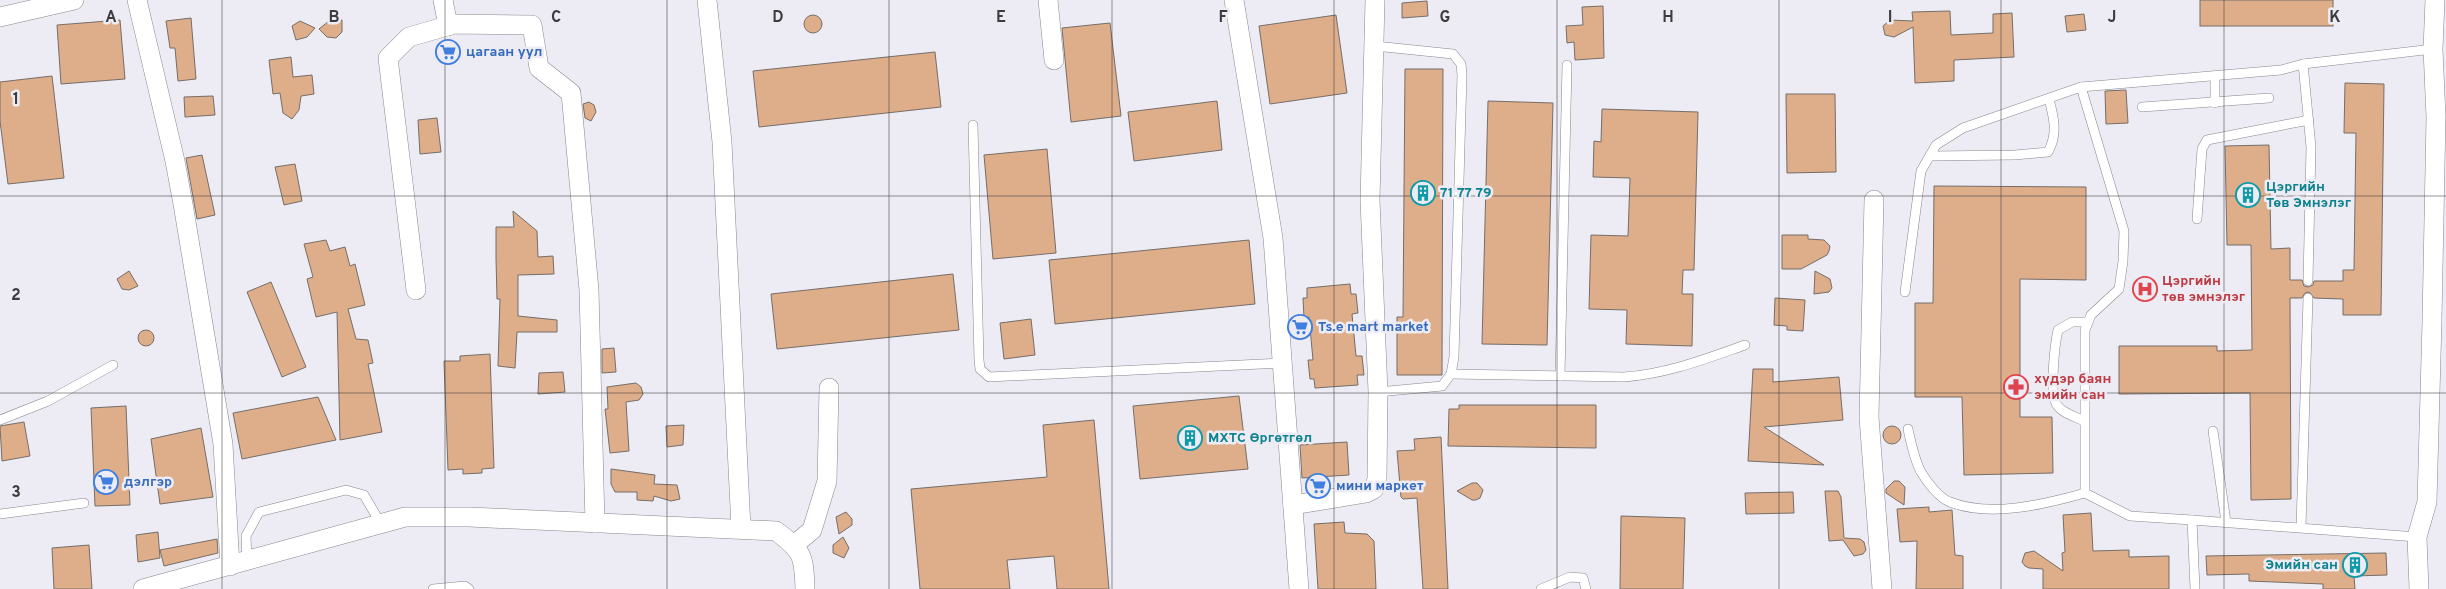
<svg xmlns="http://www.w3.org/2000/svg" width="2446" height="589" font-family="Overpass,sans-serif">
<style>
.building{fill:#dead89;stroke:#756e69}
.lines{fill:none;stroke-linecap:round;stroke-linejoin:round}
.service-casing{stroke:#88868e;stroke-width:10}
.minor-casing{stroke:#88868e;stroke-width:20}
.service{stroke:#fff;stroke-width:9}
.minor{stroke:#fff;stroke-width:19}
.grid{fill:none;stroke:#3c3b3e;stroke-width:1;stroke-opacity:0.55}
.labels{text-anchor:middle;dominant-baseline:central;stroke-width:5;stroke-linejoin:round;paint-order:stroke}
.shop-label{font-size:14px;font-weight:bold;fill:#366cbe;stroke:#edebf3;text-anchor:start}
.culture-label{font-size:14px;font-weight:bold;fill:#0d838f;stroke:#edebf3;text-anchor:start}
.health-label{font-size:14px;font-weight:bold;fill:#be3a42;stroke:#edebf3;text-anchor:start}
.grid-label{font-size:16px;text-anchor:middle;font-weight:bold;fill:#3c3b3e;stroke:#edebf3;stroke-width:5;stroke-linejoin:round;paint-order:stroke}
</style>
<rect width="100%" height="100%" fill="#edebf3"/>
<!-- building -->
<g class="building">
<rect x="2200" y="0" width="133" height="26"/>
<path d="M1427 1 1428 16 1402 18V3Z"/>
<path d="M1603 6 1604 58 1575 60 1574 42 1567 43 1566 26 1583 25 1582 7Z"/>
<path d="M1950 11 1951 35 1993 33V14L2012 13 2014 57 1954 60V81L1915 83 1913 27 1894 37 1885 35 1883 26 1890 20 1913 21 1912 12Z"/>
<path d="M2084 14 2086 30 2067 32 2065 16Z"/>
<circle cx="813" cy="24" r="9"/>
<path d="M1336 15 1347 93 1270 104 1259 26Z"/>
<path d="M191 18 196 79 178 81 175 48H170L166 21Z"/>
<path d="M120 20 125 79 61 84 57 25Z"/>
<path d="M342 20V32L336 38 327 37 319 29 329 21Z"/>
<path d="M300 21 315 28 307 37 296 40 292 26Z"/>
<path d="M1110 23 1121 116 1071 122 1062 28Z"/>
<path d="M935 52 941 107 759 127 753 71Z"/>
<path d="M291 57 293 77 312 75 314 94 301 96 299 110 292 119 283 113 280 93 273 94 269 60Z"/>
<path d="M1405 69H1443L1442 375H1397V317H1403Z"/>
<path d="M52 76 64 178 8 184 0 121V82Z"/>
<path d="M2345 83 2384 84 2381 315H2343V299L2314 298 2309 292 2305 293 2302 298H2290L2291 499 2251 500 2250 393 2119 394V346H2217V351L2252 350 2251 245H2227L2225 146 2269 145 2271 249 2290 248V280H2302L2304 286 2308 287 2313 285 2314 281H2343V270H2354L2356 133H2344Z"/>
<path d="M2126 90 2128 123 2106 124 2105 91Z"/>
<path d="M1786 94H1835L1836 172 1787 173Z"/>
<path d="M213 96 215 115 185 117 184 97Z"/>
<path d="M1217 101 1222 150 1134 161 1128 112Z"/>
<path d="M1488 101 1553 103 1547 345 1482 344Z"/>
<path d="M589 102 594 105 596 112 591 121 585 118 583 104Z"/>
<path d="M1602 109 1698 112 1694 270H1683L1682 294H1693L1692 346 1626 344 1627 310 1589 309 1591 235 1628 236 1630 178 1593 177 1594 141 1601 142Z"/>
<path d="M437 118 441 152 420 154 418 120Z"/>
<path d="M1047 149 1056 253 993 259 984 155Z"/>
<path d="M202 155 215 215 197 219 186 158Z"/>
<path d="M295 164 302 201 284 205 275 167Z"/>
<path d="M1934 186 2086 187V280L2020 279V417H2052L2053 473 1964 475 1962 397H1915V303H1933Z"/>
<path d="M513 211 537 231 538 257 553 256 554 274 518 275V316L557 320V332H517L515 368 498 366 500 299H497L496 258V227H514Z"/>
<path d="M1782 235H1808V239L1824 240 1830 246 1829 251 1827 255 1801 269H1782Z"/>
<path d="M326 240 330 251 345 247 350 266 355 264 365 305 348 309 356 339 368 340 373 363 368 364 382 432 340 440 337 312 316 317 307 279 313 277 304 244Z"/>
<path d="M1249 240 1255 304 1055 324 1049 260Z"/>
<path d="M129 271 138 286 129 290 122 289 117 279Z"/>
<path d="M1815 271 1830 279 1832 288 1829 292 1814 294Z"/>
<path d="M953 274 959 330 777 349 771 294Z"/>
<path d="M271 282 306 367 282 377 247 292Z"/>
<path d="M1350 284 1351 294H1356L1358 313 1352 314 1356 356H1362L1364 375H1357L1358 385 1315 388 1314 379H1310L1308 360H1313L1309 317 1304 318 1303 298H1307V288Z"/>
<path d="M1775 298 1805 300 1803 331 1787 330V326L1774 325Z"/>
<path d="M1031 319 1035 355 1004 359 1000 323Z"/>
<circle cx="146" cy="338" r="8"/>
<path d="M614 348 616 372 602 373V349Z"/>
<path d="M490 354 494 468 482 469V473L463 474V469L448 470 444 361H460V356Z"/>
<path d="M1753 369H1773V382L1839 377 1843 420 1764 427 1824 465 1748 461Z"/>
<path d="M563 372 565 392 538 394 539 373Z"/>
<path d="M636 383 641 387 643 394 639 400 626 402 629 451 610 453 605 409H608L607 387Z"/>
<path d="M1239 396 1248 469 1140 479 1133 406Z"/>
<path d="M318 397 336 440 242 459 233 413Z"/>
<path d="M1459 405H1596V448L1448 446 1449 409H1459Z"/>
<path d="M126 406 130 505 95 506 91 408Z"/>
<path d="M1094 420 1109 589H1057L1054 556 1007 560 1010 589H920L911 489 1047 477 1043 425Z"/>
<path d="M24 422 30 456 2 461 0 426Z"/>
<path d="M684 425 683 445 667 447 666 426Z"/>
<circle cx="1892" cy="435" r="9"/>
<path d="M201 428 213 497 160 504 151 439Z"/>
<path d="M1441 437 1448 589H1423L1417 498 1403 499 1401 497 1397 451 1415 450 1414 439Z"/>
<path d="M1347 442 1349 475 1302 478 1300 445Z"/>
<path d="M611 469 655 475 654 484 677 485 680 499 671 501 654 496 653 501 637 500V492H615L611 484Z"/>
<path d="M1894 481H1899L1905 487 1904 505 1886 493V489Z"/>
<path d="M1472 483H1477L1483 490 1480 498 1476 500H1472L1457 491Z"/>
<path d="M1825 491H1838L1841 497 1844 538 1860 539 1864 542 1866 550 1863 554 1854 556 1843 540 1829 541Z"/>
<path d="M1793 492 1794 513 1746 514 1745 493Z"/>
<path d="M1929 507V512L1952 510 1955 555 1963 556V589H1916L1917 541 1900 542 1897 509Z"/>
<path d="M846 512 852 519V525L839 534 836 517Z"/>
<path d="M2091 513 2093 551 2129 550V557L2169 556V589H2043V569L2029 568 2025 566 2022 562 2025 553 2034 551 2063 571 2062 553 2065 552 2063 515Z"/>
<path d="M1621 516 1685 518 1683 589H1620Z"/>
<path d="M1344 522 1345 533 1367 534 1374 541 1376 589H1318L1314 524Z"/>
<path d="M158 532 160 558 138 562 136 535Z"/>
<path d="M843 537 849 548 844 558 833 553V545Z"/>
<path d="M217 539 218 553 164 566 160 550Z"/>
<path d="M89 545 92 589H54L52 548Z"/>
<path d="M2386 553 2387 575 2354 576 2355 589H2323V584L2249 581V574L2207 575 2206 556Z"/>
</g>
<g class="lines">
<defs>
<g id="service">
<path d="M1375 46 1453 54 1461 64 1462 75 1454 357 1451 374 1442 386 1378 392"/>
<path d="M2303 64 2311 147 2308 281"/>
<path d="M2215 76V103"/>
<path d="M2081 87 2124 231 2123 261 2119 289 2091 315 2085 330V493L2130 516 2192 520"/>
<path d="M2142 107 2269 98"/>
<path d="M973 125 979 360 980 369 989 377 1282 363"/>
<path d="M1930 156 2015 155 2048 152C2058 134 2054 118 2049 99"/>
<path d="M2197 219 2202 149 2207 140 2309 120"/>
<path d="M1905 292 1921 171 1936 145 1963 128 2081 87 2281 70 2303 64 2433 49"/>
<path d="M1451 374 1624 377C1667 374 1705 359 1745 345"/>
<path d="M1560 376 1567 65"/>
<path d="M0 420 48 401 113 365"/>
<path d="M2084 421C2076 417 2062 413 2057 405 2049 395 2055 343 2058 330L2072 322H2087"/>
<path d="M1908 429C1911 443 1914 459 1921 472 1927 482 1939 498 1950 502 1990 518 2046 504 2085 493"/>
<path d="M2213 431 2226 522"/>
<path d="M0 514 84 503"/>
<path d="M2301 527 2308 298"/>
<path d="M247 560 246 536 259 512 346 490 364 495 381 524"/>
<path d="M433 589 465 586 469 589"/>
<path d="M1541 589 1570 577 1583 578 1586 589"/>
<path d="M2195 589 2192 520 2417 537"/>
</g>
<g id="minor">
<path d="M137 0 175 161 183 204 223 444 230 566"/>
<path d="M443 0 448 26"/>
<path d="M707 0 722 142 741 528"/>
<path d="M1048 0 1054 60"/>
<path d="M1234 0 1273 238 1299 589"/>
<path d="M0 17 74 0"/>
<path d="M1874 200 1869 417 1882 589"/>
<path d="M416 290 388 58 409 37 454 24 532 25 539 68 571 93 589 290 595 523"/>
<path d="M1293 505 1366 493 1374 489 1377 479 1378 392 1370 200 1375 0"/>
<path d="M794 545 812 530 827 481 829 388"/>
<path d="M143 589 405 517H469L776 531C803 551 804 556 805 589"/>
<path d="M2419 589 2417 537 2427 502 2432 321 2436 117 2433 49 2435 0"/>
</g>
</defs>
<!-- service casing -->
<use href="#service" class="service-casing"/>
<!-- minor casing -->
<use href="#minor" class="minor-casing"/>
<!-- service -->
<use href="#service" class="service"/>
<!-- minor -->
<use href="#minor" class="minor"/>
</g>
<!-- grid -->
<path class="grid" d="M222 0V589M445 0V589M667 0V589M889 0V589M1112 0V589M1334 0V589M1557 0V589M1779 0V589M2001 0V589M2224 0V589M0 196H2446M0 393H2446"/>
<!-- icons -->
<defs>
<symbol id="supermarket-ring" viewBox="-11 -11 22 22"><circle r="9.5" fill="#edebf3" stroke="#3f7fe0" stroke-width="1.5"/><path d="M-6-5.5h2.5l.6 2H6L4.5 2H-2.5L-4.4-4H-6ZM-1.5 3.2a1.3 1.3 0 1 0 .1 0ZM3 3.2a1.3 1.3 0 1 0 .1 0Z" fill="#3f7fe0"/></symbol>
<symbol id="building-ring" viewBox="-11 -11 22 22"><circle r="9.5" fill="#edebf3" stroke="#0f9aa8" stroke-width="1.5"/><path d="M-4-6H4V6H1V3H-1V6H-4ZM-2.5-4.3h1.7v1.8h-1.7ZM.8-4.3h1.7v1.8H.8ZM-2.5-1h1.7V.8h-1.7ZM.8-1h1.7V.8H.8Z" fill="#0f9aa8"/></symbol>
<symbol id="hospital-ring" viewBox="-11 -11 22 22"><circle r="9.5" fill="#edebf3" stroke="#e0444e" stroke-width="1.5"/><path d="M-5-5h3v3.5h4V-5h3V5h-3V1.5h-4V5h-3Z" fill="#e0444e"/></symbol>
<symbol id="pharmacy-ring" viewBox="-11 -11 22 22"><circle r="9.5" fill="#edebf3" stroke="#e0444e" stroke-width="1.5"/><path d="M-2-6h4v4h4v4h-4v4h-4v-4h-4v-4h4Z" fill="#e0444e"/></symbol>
</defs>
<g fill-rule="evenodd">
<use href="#supermarket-ring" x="434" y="38" width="28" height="28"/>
<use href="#building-ring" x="1409" y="179" width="28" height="28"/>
<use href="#building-ring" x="2234" y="181" width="28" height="28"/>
<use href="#hospital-ring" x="2131" y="275" width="28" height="28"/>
<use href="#supermarket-ring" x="1286" y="313" width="28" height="28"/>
<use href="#pharmacy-ring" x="2002" y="373" width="28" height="28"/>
<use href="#building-ring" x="1176" y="424" width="28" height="28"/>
<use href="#supermarket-ring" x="92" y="468" width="28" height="28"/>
<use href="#supermarket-ring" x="1304" y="472" width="28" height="28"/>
<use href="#building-ring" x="2341" y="551" width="28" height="28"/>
</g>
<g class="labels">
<!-- shop labels -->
<g class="shop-label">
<text x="466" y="52">цагаан уул</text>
<text x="1318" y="327">Ts.e mart market</text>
<text x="124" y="482">дэлгэр</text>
<text x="1336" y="486">мини маркет</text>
</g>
<!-- culture labels -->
<g class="culture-label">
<text x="2266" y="187">Цэргийн<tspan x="2266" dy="16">Төв Эмнэлэг</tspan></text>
<text x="1440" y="193">71 77 79</text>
<text x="1208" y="438">МХТС Өргөтгөл</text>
<text x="2338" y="565" text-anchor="end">Эмийн сан</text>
</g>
<!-- health labels -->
<g class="health-label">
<text x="2162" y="281">Цэргийн<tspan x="2162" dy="16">төв эмнэлэг</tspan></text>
<text x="2034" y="379">хүдэр баян<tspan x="2034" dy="16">эмийн сан</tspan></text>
</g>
</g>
<g class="grid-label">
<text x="111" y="22">A</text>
<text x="334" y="22">B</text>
<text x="556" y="22">C</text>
<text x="778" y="22">D</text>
<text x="1001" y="22">E</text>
<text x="1223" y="22">F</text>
<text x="1445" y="22">G</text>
<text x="1668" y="22">H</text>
<text x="1890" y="22">I</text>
<text x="2112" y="22">J</text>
<text x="2335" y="22">K</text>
<text x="16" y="104">1</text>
<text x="16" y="300">2</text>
<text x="16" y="497">3</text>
</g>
</svg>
